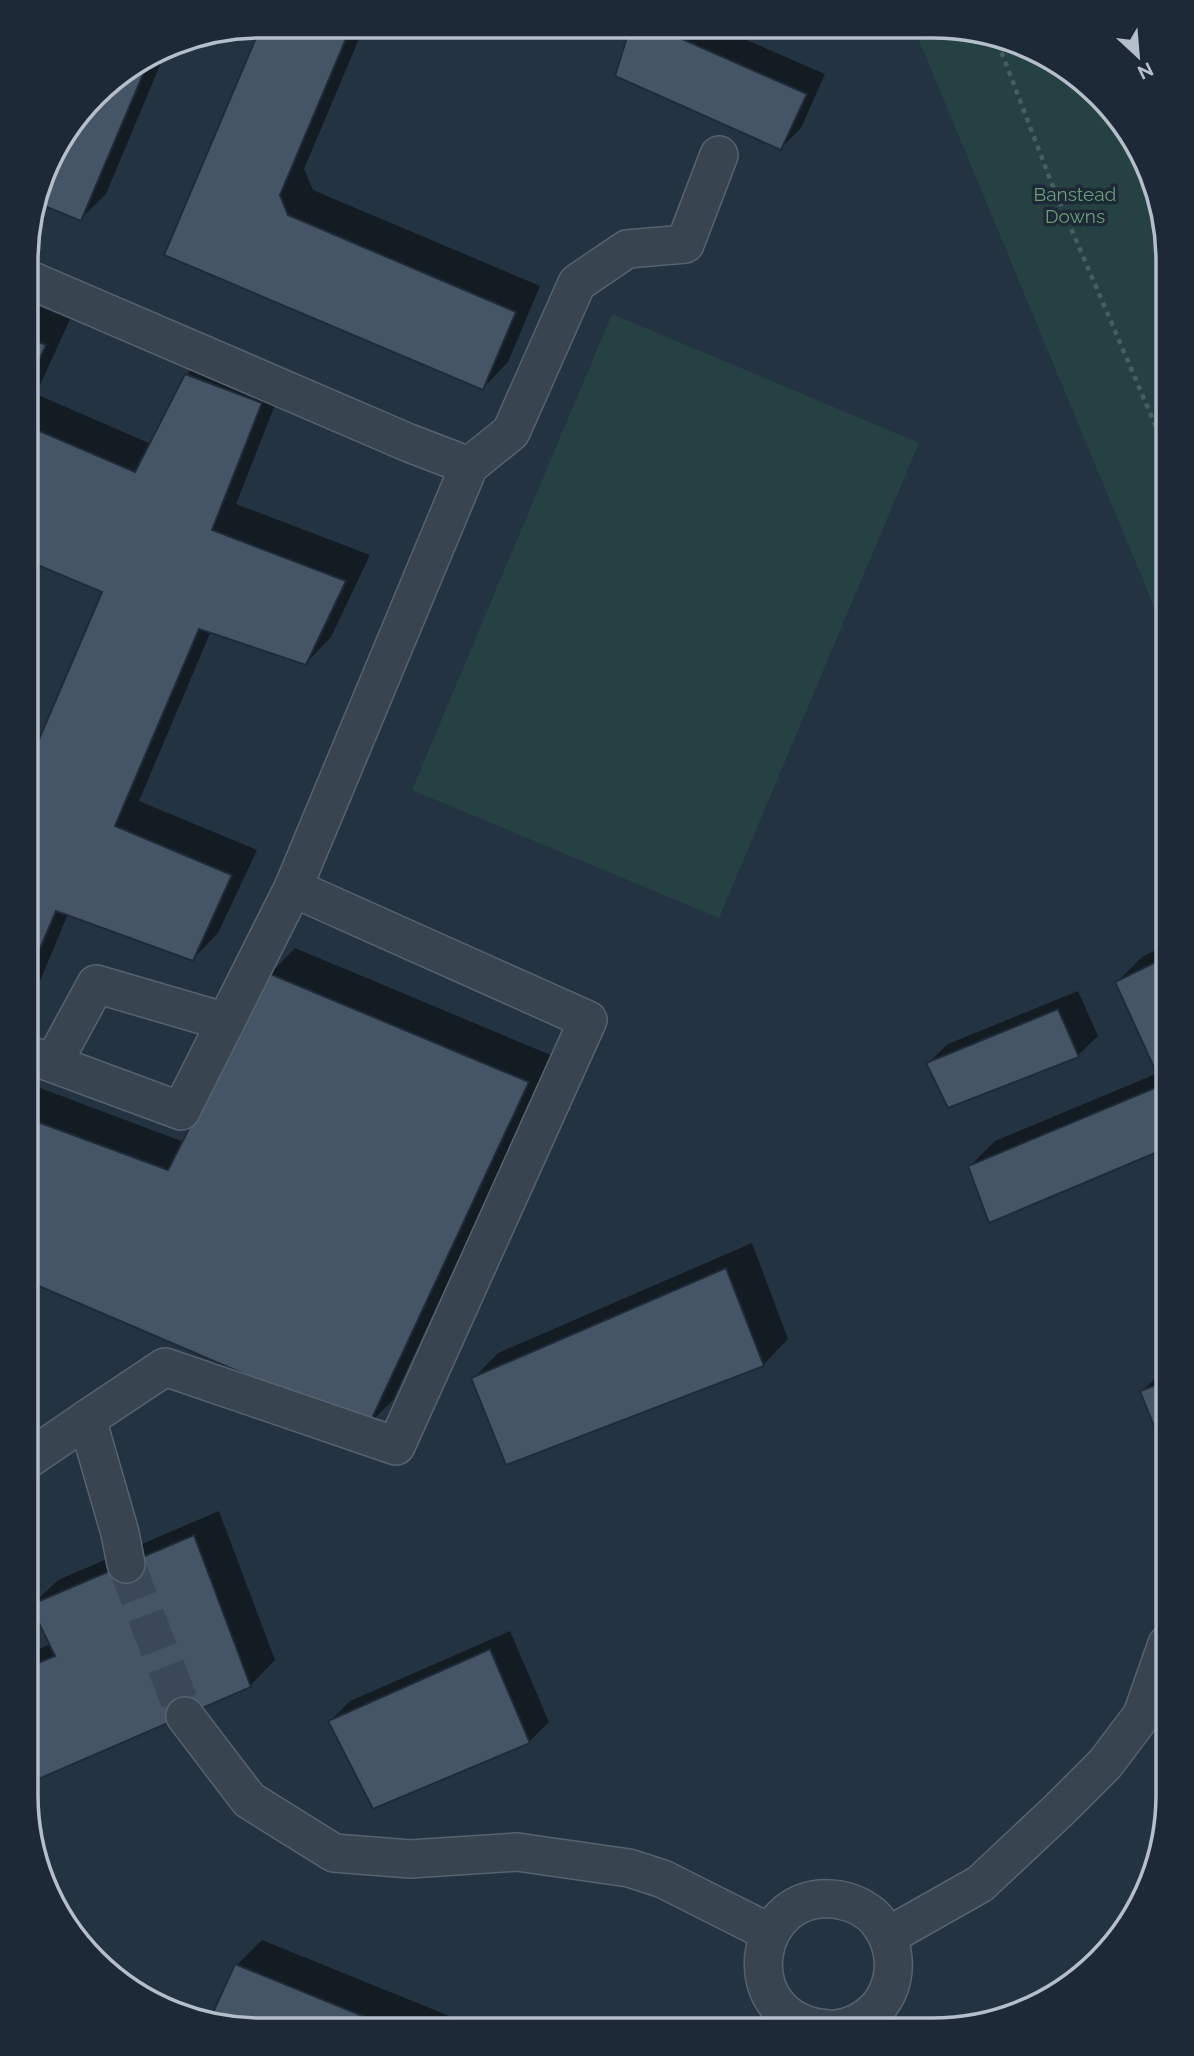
<svg xmlns="http://www.w3.org/2000/svg" width="1194" height="2056" font-family="Raleway,sans-serif">
<style>
.green{fill:#264143}
.shadow{fill:#0007}
.building{fill:#455566;stroke:#1f2b39;stroke-width:2}
.lines{fill:none;stroke-linecap:round;stroke-linejoin:round}
.minor-tunnel{stroke:#3a4857;stroke-width:37;stroke-dasharray:37 18;stroke-linecap:butt}
.minor-casing{stroke:#56626f;stroke-width:40}
.path{stroke:#455e60;stroke-width:4.5;stroke-dasharray:5 5;stroke-linecap:butt}
.minor{stroke:#394451;stroke-width:37}
.labels{text-anchor:middle;dominant-baseline:central;stroke-width:7;stroke-linejoin:round;paint-order:stroke}
.park-label{font-size:19px;fill:#6b9e74;stroke:#1d2937}
.rim{fill:none;stroke:#b5bfcc;stroke-width:3.5}
</style>
<rect width="100%" height="100%" fill="#243342"/>
<!-- green -->
<g class="green">
<path d="M914 28H963L1076 75 1150 172 1168 262V640Z"/>
<path d="M612 314 919 443 719 918 412 790Z"/>
</g>
<!-- shadow -->
<g class="shadow">
<path d="M263 26 364 27 304 169 313 190 540 286 508 362 483 388 166 254Z"/>
<path d="M632 27 719 28 825 74 801 128 781 148Z"/>
<path d="M168 46 106 194 80 219 37 201 51 157 106 85Z"/>
<path d="M28 302 70 319 36 394 151 444 186 375 212 350 286 377 236 504 370 555 331 637 306 663 211 631 139 801 257 850 218 933 193 959 68 914 32 1000 27 1005 28 743 37 747 104 591 28 559Z"/>
<path d="M1168 944 1167 1146 990 1221 970 1166 995 1141 1158 1073 1117 982 1142 957Z"/>
<path d="M295 948 553 1056 393 1400 368 1425 27 1279V1083L184 1142 270 974Z"/>
<path d="M1078 991 1098 1036 1078 1055 949 1106 928 1063 948 1044Z"/>
<path d="M752 1243 788 1339 763 1365 473 1379 498 1353Z"/>
<path d="M1167 1370V1455L1142 1391 1162 1372Z"/>
<path d="M219 1511 275 1660 250 1686 28 1782 26 1654 51 1644 32 1605 58 1580Z"/>
<path d="M510 1631 549 1722 529 1742 330 1721 350 1701Z"/>
<path d="M262 1940 479 2028H232L237 1965Z"/>
</g>
<!-- building -->
<g class="building">
<path d="M261 26 351 27 280 195 288 215 516 312 483 390 164 255Z"/>
<path d="M630 27H655L807 94 781 150 615 76Z"/>
<path d="M150 58 81 221 37 203 51 157 106 85Z"/>
<path d="M28 338 46 345 28 384Z"/>
<path d="M185 374 262 403 212 530 346 581 306 665 199 629 115 826 232 875 193 961 56 911 27 979 28 765 102 592 28 561V426L135 472Z"/>
<path d="M1168 956 1167 1148 989 1223 968 1166 1162 1085 1115 982Z"/>
<path d="M268 973 529 1082 368 1427 27 1281V1118L168 1170Z"/>
<path d="M1058 1009 1079 1057 948 1108 926 1063Z"/>
<path d="M726 1268 764 1366 506 1465 471 1378Z"/>
<path d="M1167 1381V1459L1140 1391Z"/>
<path d="M194 1535 251 1687 27 1784 26 1668 55 1656 30 1605Z"/>
<path d="M490 1649 530 1743 373 1809 328 1721Z"/>
<path d="M235 1964 392 2028H232L210 2019Z"/>
</g>
<g class="lines">
<!-- minor-tunnel -->
<path class="minor-tunnel" d="M126 1564 185 1716"/>
<defs>
<g id="minor">
<path d="M28 279 409 443 469 466"/>
<path d="M27 1054 181 1111 293 888"/>
<path d="M53 1063 96 984 226 1022"/>
<path d="M27 1460 87 1419"/>
<path d="M126 1564 120 1533 87 1419 165 1367 396 1446 588 1020 293 888 469 466 511 432 577 283 627 249 685 244 719 155"/>
<path d="M185 1716 249 1800 334 1853 410 1859 517 1852 629 1868 663 1879 770 1933"/>
<path d="M888 1936 980 1884 1060 1809 1105 1764 1142 1715 1167 1644"/>
<path d="M828 2029C731 2022 750 1885 840 1900 855 1903 871 1911 880 1924 904 1958 895 2004 857 2023 851 2026 843 2028 836 2029"/>
</g>
</defs>
<!-- minor casing -->
<use href="#minor" class="minor-casing"/>
<!-- path -->
<path class="path" d="M998 43 1050 179 1168 455"/>
<!-- minor -->
<use href="#minor" class="minor"/>
</g>
<g class="labels">
<!-- park labels -->
<g class="park-label">
<text x="1075" y="194">Banstead<tspan x="1075" dy="22">Downs</tspan></text>
</g>
</g>
<!-- crop -->
<path d="M0 0H1194V2056H0ZM261 38H933A223 223 0 0 1 1156 261V1795A223 223 0 0 1 933 2018H261A223 223 0 0 1 38 1795V261A223 223 0 0 1 261 38Z" fill="#1d2937" fill-rule="evenodd"/>
<path class="rim" d="M261 38H933A223 223 0 0 1 1156 261V1795A223 223 0 0 1 933 2018H261A223 223 0 0 1 38 1795V261A223 223 0 0 1 261 38Z"/>
<!-- north arrow -->
<g transform="translate(1138 56) rotate(154)" stroke="#1d2937" stroke-width="5" paint-order="stroke">
<path d="M0-5L12 26L0 18L-12 26Z" fill="#b5bfcc"/>
<text y="-10" font-size="19" font-weight="bold" text-anchor="middle" fill="#b5bfcc">N</text>
</g>
</svg>
